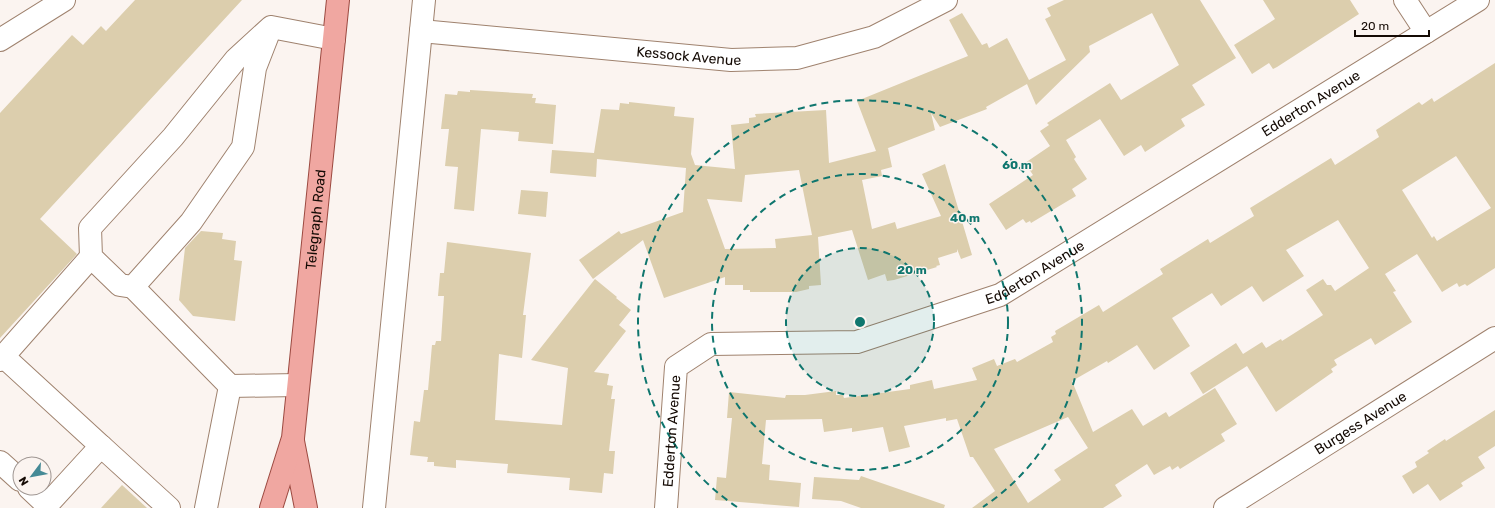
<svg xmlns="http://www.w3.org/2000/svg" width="1495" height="508" font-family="Rubik,sans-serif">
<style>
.building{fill:#dccead;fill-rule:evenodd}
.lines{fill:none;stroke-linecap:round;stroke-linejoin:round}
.minor-casing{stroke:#9f826e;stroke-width:24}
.major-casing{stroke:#9c4a41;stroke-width:24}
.minor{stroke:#fff;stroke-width:22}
.major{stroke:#f0a7a1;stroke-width:22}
.ring{fill:none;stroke:#0f766e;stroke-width:2;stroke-dasharray:7 5}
.labels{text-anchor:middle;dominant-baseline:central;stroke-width:3;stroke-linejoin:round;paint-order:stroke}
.street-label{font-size:14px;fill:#140a04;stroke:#fbf4f0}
.centre{fill:#0f766e;stroke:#fbf4f0;stroke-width:2}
.ring-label{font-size:12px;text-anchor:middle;font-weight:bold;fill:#0f766e;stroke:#fbf4f0;stroke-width:3;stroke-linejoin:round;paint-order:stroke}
</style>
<rect width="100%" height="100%" fill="#fbf4f0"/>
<!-- building -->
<g class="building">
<path d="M135 0H242L40 219 77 254 0 338V113L72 35 83 45 101 26 106 31Z"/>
<path d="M1064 0H1200L1236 58 1192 85 1205 105 1181 119 1185 126 1145 152 1141 145 1124 156 1100 119 1066 140 1076 157 1074 159 1087 179 1072 189 1076 196 1031 223 1030 221 1026 223 1023 219 1006 230 989 204 1033 175 1025 163 1050 146 1040 131 1049 125 1047 123 1110 83 1121 100 1179 65 1152 13 1089 46 1090 52 1036 105 1027 84 986 107 987 109 940 127 931 113 935 130 883 150 888 148 892 167 881 170 882 176 862 180 872 229 895 222 897 229 941 216 922 174 945 164 972 255 961 259 957 249V252L938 258 940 265 936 266 937 267 894 280 887 281 885 274 868 280 852 230 818 237 821 285 809 286V289L796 292H750V290H743V285H725V277L664 298 643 240 593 279 579 260 619 231 621 234 683 212 686 168 597 159 596 177 550 173 552 150 594 153 601 109 619 110 620 103 629 104V102L675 107 674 116 694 118 691 154 695 165 735 169 731 125 749 123V118L756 117 755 114 826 110 829 163 876 151 857 101 968 56 949 20 962 13 982 45 987 43 989 48 1007 38 1029 80 1066 60 1045 19 1051 16 1047 8ZM799 170 812 235 775 239 776 248 725 249 707 199 742 202 745 175Z"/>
<path d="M1263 0H1350L1359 14 1277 67 1273 69 1269 63 1252 74 1234 45 1275 19Z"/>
<path d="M1495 63V268L1467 286 1465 284 1459 287 1457 283 1442 292 1417 254 1385 274 1396 291 1393 292 1412 322 1375 345 1371 338 1334 360 1337 365 1331 369 1333 372 1276 412 1247 366 1203 394 1190 373 1236 343 1243 354 1262 342 1266 348 1281 339 1282 341 1323 315 1306 290 1323 279 1327 285H1331L1335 291 1369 268 1338 220 1286 250 1304 276 1263 302 1252 286 1221 306 1212 293 1172 318 1190 346 1154 370 1137 345 1108 363 1107 361 1072 381 1093 432 1132 409 1143 426 1166 412 1169 417 1215 388 1237 424 1221 434 1225 441 1180 469 1178 466 1172 470 1170 466 1154 475 1147 464 1115 485 1122 496 1103 508H972L995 491 973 457H970L957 419 946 421V418L904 426 910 447 889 452 883 427 852 432V428L824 432 822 419 766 420 762 464 770 465 769 480 801 483 799 507 715 500 717 477 726 478 732 418H727L729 392 785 398 786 395H805L836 391V395H843L844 398 910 389V385L932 380 934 389 977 380 972 368 994 359 997 366 1015 359 1017 362 1053 342 1051 337 1056 334 1055 331 1099 305 1103 312 1163 274 1160 269 1208 239 1210 243 1254 216 1250 208 1331 158 1335 165 1379 137 1376 130 1419 102 1422 105 1432 98 1434 102ZM1456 156 1491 208 1437 241 1434 236 1432 238 1402 190ZM1068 417 1088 448 1054 470 1061 480 1028 503 994 449Z"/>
<path d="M470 90 533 94 532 98H536L535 103 556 105 553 144 518 141 519 132 481 129 474 211 454 209 458 167 445 166 449 129H441L445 94 457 95 458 91 470 92Z"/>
<path d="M521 190 548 192 546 217 518 214Z"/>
<path d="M201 231 223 233 222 239 236 241 234 260 242 261 235 321 193 316 179 300 185 248Z"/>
<path d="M447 242 531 253 523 315H526L522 358 499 354 495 420 562 425 568 368 531 360 595 279 617 297 616 298 631 310 619 325 626 331 594 372 609 374 607 385 613 386 611 399H615L609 451H615L613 474 604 473 602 493 569 490 570 478 507 473 508 464 456 460V468L434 466V462H427L428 457 410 455 414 421 420 422 424 390H428L432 345H435L436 341H441L444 296H438L440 273H444Z"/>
<path d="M1495 410V446L1478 457 1485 468 1461 483 1463 486 1440 501 1428 484 1413 494 1402 476 1417 467 1415 462 1429 453 1427 451 1445 439 1446 441Z"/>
<path d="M861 476 945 505 944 508H861L841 501 812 499 814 477 859 480Z"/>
<path d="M122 485 147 508H101Z"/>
</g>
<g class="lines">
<defs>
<g id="minor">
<path d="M1405 0 1426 32"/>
<path d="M271 27 255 68 243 147 191 222 133 287 120 285 91 257 90 228 173 137 236 59 271 27 334 39"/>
<path id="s1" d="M421 31 731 60 797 58 874 37 946 0"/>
<path d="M0 40 64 0"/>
<path d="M133 287 230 386 298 385"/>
<path d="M3 356 101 446"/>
<path d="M0 360 91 257"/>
<path d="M0 462 20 480"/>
<path d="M29 488 47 505 101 446 169 508"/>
<path d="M206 508 230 386"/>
<path d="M374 508 424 0"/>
<path id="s2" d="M666 508 676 367 711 344 857 342 1000 295 1478 0"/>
<path id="s3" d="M1225 508 1495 338"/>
</g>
<g id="major">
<path d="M293 441 306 508"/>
<path id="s4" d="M271 508 293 438 338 0"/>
</g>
</defs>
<!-- minor casing -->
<use href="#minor" class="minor-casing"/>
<!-- major casing -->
<use href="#major" class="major-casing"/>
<!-- minor -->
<use href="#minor" class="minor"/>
<!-- major -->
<use href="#major" class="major"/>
</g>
<!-- distance rings -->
<circle cx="860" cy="322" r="74" fill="#0f766e" fill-opacity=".12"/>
<g class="ring">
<circle cx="860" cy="322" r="74"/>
<circle cx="860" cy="322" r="148"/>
<path d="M737 507A222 222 0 1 1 983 507"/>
</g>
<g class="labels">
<!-- street labels -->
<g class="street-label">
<text stroke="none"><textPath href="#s1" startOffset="269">Kessock Avenue</textPath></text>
<text stroke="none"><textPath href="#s2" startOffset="845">Edderton Avenue</textPath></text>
<text stroke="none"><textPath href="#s4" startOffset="293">Telegraph Road</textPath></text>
<text stroke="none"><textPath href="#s2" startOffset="521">Edderton Avenue</textPath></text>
<text stroke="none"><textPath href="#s3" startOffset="160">Burgess Avenue</textPath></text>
<text stroke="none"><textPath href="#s2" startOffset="77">Edderton Avenue</textPath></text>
</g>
</g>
<circle cx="860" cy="322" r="6" class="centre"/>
<g class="ring-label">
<text x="1017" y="169">60 m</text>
<text x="965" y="222">40 m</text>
<text x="912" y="274">20 m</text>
</g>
<!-- north arrow -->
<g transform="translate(32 476) rotate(238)"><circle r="19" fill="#fbf4f0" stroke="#9f9692"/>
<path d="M0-3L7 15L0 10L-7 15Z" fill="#458a96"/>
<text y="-6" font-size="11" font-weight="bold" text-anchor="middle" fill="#140a04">N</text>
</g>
<!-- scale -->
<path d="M1355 30v6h74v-6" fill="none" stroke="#140a04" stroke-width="2"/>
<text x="1361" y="30" font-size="12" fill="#140a04" stroke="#fbf4f0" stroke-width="3" paint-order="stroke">20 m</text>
</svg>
